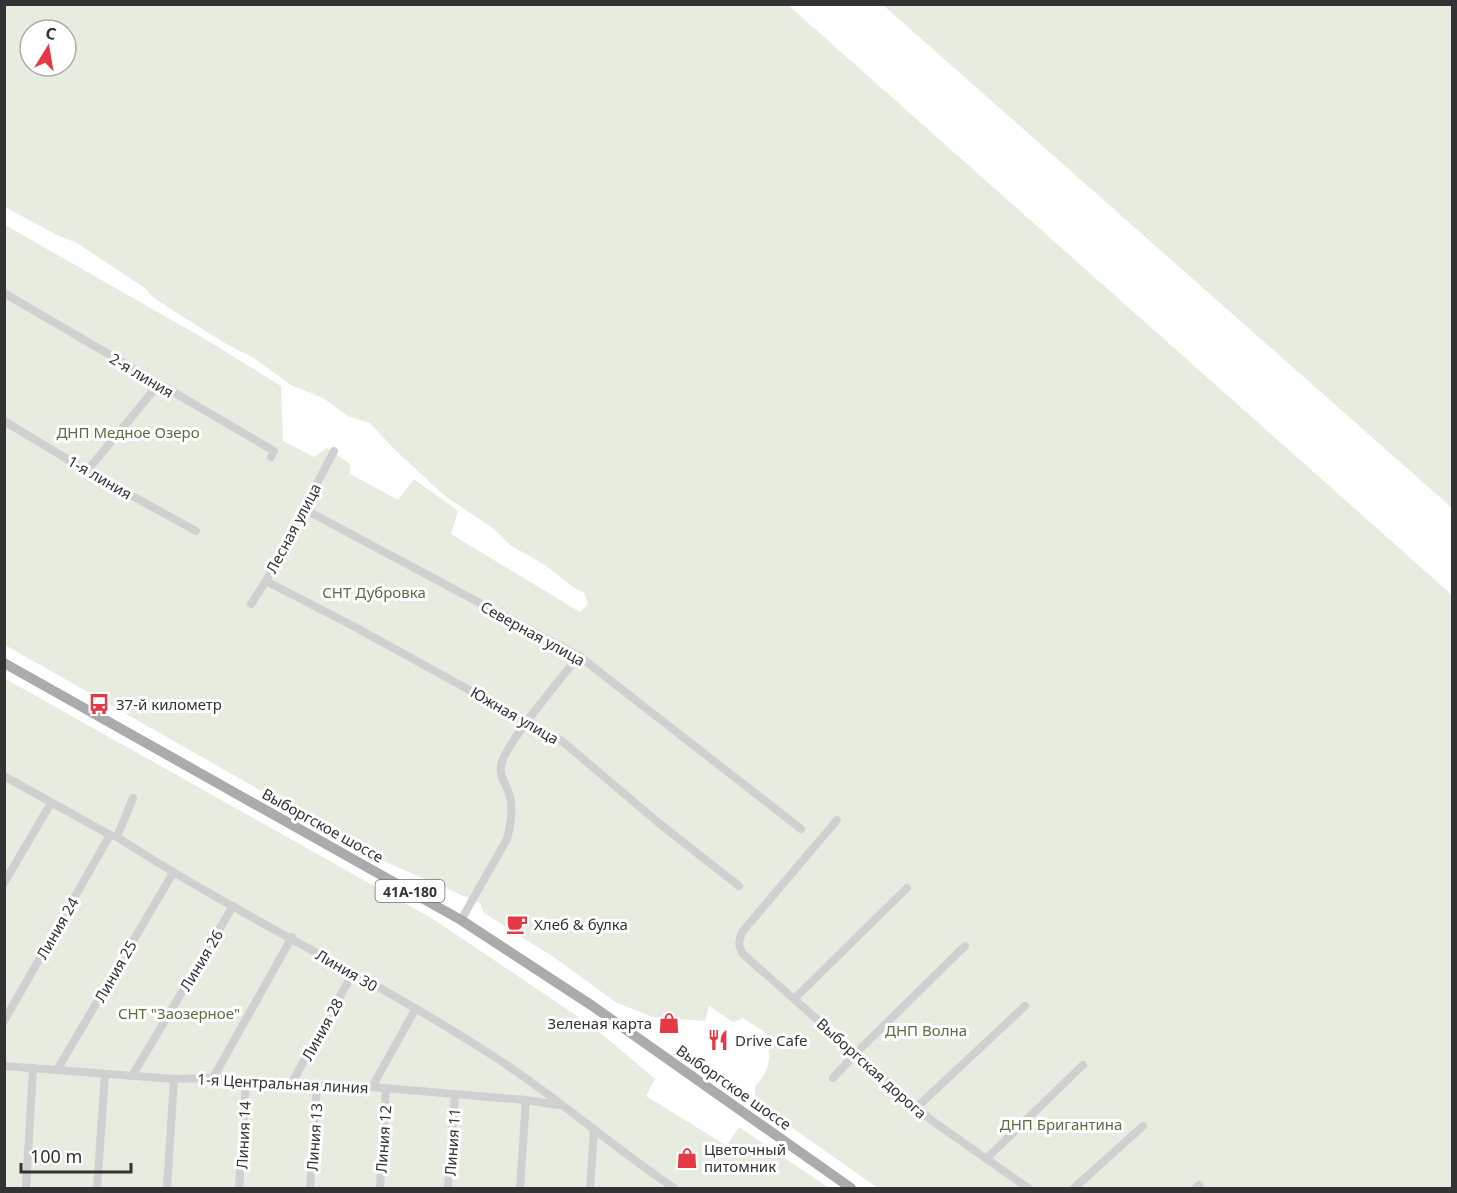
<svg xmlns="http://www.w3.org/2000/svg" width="1457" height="1193" font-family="'Noto Sans',sans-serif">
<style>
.green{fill:#e6ecdf;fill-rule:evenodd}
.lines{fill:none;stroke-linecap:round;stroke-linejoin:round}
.minor{stroke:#d0d0d0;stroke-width:8}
.major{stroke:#ababab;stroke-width:10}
.labels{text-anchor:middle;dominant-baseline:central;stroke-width:6;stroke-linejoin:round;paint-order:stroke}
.shield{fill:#fff;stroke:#707070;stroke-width:1.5}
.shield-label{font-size:14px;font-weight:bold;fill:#333}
.street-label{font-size:15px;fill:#333;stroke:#fff}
.park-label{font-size:15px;fill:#56703f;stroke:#fff}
.poi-label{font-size:15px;fill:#333;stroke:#fff;text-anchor:start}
</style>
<rect width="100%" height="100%" fill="#fff"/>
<!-- green -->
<g class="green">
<path d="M5 5H788L1452 595V1188H878L764 1108 755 1096V1086C772 1070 771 1055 766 1033L743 1018 733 1022 709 1006 705 1021 653 1017 617 1003 555 958 484 913 480 903 388 863 5 645V225L205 339 281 386 283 441 314 457 327 448 350 464V474L398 500 414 479 458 511 451 534 580 612 588 604 584 592 576 589 545 565 510 545 494 529 445 496 393 448 370 423 348 416 323 398 291 385 254 358 228 345 180 315 154 298 145 288 77 243 59 236 5 207ZM30 30H66V66H30Z"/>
<path d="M883 5H1452V508Z"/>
<path d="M4 678 433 919 592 1026 655 1079 646 1096 727 1146 739 1127 829 1188H5Z"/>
</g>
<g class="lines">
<!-- minor -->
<g class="minor">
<path d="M4 293 274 451 271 457"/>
<path d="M4 421 87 471 196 531"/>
<path d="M87 471 158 385"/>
<path d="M304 509 579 656 801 829"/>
<path d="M266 581 353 626 562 741 660 824 739 886"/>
<path d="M251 604 266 581 334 451"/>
<path d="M4 776 110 835 117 837C237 915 367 975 487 1052 552 1093 610 1145 674 1188"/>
<path d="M837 820 743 931C738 940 738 945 743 954L931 1120 1028 1188"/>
<path d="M117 837 133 798"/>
<path d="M4 883 51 803"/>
<path d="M461 920 507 839C511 824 514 808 509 793 506 784 499 776 501 766 503 746 563 676 579 656"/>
<path d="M794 999 907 888"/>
<path d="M4 1021 110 835"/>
<path d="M4 1066 174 1079 213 1078 246 1082 372 1087 526 1100 558 1105"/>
<path d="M57 1070 173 873"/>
<path d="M132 1076 233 906"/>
<path d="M213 1078 292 937"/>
<path d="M833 1078 856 1053 965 946"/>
<path d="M291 1084 353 973"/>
<path d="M372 1087 416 1008"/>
<path d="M916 1108 1025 1006"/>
<path d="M986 1159 1083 1065"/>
<path d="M26 1188 33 1068"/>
<path d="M97 1188 105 1075"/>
<path d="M167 1188 174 1079"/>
<path d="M239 1188 246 1082"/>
<path d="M310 1188 317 1086"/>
<path d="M380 1188 386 1089"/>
<path d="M448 1188 455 1095"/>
<path d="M520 1188 526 1100"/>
<path d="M590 1188 594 1130"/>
<path d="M1074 1188 1143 1126"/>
<path d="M1196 1188 1199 1185"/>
</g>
<!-- major -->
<path class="major" d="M4 663 461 920 591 1005 851 1188"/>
</g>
<!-- icons -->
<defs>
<symbol id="bus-bare" viewBox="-9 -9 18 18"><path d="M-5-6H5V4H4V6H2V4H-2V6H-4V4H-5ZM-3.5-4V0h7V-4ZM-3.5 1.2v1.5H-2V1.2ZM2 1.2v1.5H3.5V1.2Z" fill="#e63946" stroke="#fff" stroke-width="2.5" paint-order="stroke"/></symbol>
<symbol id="cafe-bare" viewBox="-9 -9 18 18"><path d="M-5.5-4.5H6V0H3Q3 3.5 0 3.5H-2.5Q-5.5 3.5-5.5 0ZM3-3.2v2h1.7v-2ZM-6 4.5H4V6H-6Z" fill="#e63946" stroke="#fff" stroke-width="2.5" paint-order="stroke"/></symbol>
<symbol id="shop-bare" viewBox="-9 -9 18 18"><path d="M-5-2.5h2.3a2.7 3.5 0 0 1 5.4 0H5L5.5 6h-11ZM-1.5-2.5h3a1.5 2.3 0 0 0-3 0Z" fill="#e63946" stroke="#fff" stroke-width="2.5" paint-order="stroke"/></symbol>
<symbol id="restaurant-bare" viewBox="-9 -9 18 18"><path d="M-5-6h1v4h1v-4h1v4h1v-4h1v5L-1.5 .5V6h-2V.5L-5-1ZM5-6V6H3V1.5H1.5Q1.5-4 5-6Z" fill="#e63946" stroke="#fff" stroke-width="2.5" paint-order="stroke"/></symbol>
</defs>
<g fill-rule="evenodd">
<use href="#bus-bare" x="84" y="689" width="30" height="30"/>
<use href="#cafe-bare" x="502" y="909" width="30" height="30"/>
<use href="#shop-bare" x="654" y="1008" width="30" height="30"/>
<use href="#restaurant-bare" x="703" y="1025" width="30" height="30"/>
<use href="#shop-bare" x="672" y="1143" width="30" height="30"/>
</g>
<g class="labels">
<!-- shield labels -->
<rect class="shield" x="375.5" y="880" width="69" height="22" rx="4.5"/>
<g class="shield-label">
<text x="410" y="891">41А-180</text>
</g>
<!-- street labels -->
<g class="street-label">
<text transform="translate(142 375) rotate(31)">2-я линия</text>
<text transform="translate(100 477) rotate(30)">1-я линия</text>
<text transform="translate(293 528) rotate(-62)">Лесная улица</text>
<text transform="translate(533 633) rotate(29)">Северная улица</text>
<text transform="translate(515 715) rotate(30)">Южная улица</text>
<text transform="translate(323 825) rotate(29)">Выборгское шоссе</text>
<text transform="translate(57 928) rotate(-60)">Линия 24</text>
<text transform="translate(201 960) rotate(-59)">Линия 26</text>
<text transform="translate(347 970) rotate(30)">Линия 30</text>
<text transform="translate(115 971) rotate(-60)">Линия 25</text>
<text transform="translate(322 1029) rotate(-61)">Линия 28</text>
<text transform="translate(872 1068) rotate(42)">Выборгская дорога</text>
<text transform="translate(283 1083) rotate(3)">1-я Центральная линия</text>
<text transform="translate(734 1087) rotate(35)">Выборгское шоссе</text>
<text transform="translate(243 1135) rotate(-87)">Линия 14</text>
<text transform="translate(314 1137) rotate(-86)">Линия 13</text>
<text transform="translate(383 1139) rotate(-86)">Линия 12</text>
<text transform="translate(452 1142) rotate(-86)">Линия 11</text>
</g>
<!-- park labels -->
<g class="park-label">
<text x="128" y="432">ДНП Медное Озеро</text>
<text x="374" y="592">СНТ Дубровка</text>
<text x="179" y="1013">СНТ "Заозерное"</text>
<text x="926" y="1030">ДНП Волна</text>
<text x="1061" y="1124">ДНП Бригантина</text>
</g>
<!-- poi labels -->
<g class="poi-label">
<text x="116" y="704">37-й километр</text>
<text x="534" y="924">Хлеб &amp; булка</text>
<text x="652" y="1023" text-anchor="end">Зеленая карта</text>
<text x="735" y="1040">Drive Cafe</text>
<text x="704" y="1149">Цветочный<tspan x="704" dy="17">питомник</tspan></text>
</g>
</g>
<!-- border -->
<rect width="1457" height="1193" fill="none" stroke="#333333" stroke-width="12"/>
<!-- north arrow -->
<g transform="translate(48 48) rotate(11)"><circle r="28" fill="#ffffff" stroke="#adadad" stroke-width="1.5"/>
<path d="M0-4.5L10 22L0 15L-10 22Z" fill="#e63946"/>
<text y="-9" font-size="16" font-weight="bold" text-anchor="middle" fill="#333333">С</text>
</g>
<!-- scale -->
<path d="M21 1163v9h110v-9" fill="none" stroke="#333333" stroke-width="3"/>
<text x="30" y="1163" font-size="18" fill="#333333" stroke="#ffffff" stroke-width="4.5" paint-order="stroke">100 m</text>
</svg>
